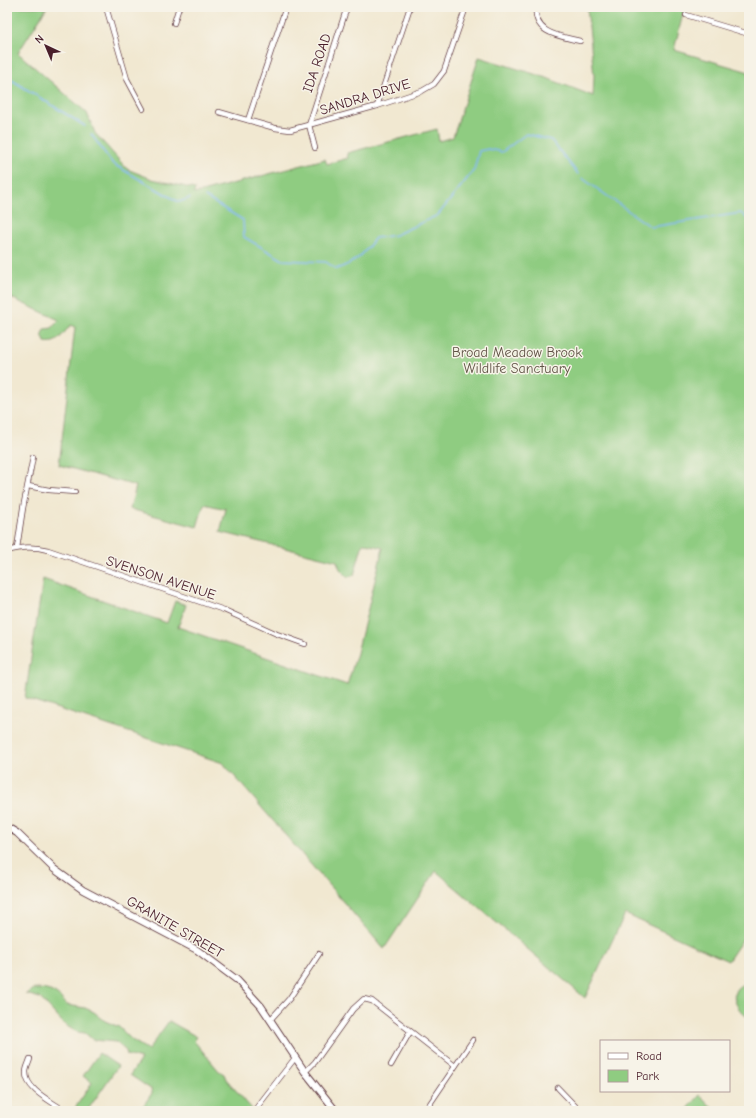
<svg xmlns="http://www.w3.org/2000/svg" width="756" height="1118" font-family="'Comic Neue',sans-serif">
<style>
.green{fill:#8fcc81;stroke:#6c7656}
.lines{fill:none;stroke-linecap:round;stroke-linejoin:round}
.stream{stroke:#84b8f2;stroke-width:1.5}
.street-casing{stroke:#633d44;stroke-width:6}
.secondary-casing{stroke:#633d44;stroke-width:8}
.street{stroke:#fff;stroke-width:4.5}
.secondary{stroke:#fff;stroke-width:6}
.labels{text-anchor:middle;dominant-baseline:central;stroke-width:3;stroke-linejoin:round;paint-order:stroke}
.street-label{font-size:14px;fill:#4a1f2b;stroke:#f7f3e8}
.park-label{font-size:14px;fill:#5f5345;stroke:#f7f3e8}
</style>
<rect width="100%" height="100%" fill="#f7f3e8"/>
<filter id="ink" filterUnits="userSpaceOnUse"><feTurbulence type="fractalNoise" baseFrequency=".025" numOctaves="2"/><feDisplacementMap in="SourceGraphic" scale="8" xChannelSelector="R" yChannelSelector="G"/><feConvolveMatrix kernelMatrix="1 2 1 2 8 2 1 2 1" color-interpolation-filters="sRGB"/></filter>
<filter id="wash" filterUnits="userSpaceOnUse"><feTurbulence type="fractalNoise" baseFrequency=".012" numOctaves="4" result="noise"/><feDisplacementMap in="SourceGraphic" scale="16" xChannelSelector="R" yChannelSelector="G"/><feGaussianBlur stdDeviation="0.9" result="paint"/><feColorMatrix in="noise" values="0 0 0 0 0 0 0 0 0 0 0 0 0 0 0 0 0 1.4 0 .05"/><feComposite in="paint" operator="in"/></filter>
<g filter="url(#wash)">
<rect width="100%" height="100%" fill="#f1e8d1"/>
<!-- green -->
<g class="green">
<path d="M7 7H47L18 53 87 113 95 133 127 169 152 179 195 189 194 194 325 159 327 164 348 158 347 153 437 129 439 141 453 137 479 57 544 77 593 96 594 76 587 7H676L684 10 674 50 749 72V930L728 961 625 914 585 998 436 871 384 949 223 763 25 698 43 579 167 623 175 601 186 605 178 627 347 685 357 653 383 548 363 543 354 575 348 577 340 569 337 561 220 532 226 509 204 504 197 527 130 509 136 486 59 465 75 327 71 325C62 334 58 345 45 342L42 334 44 329 52 328 59 320 7 296Z"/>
<path d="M749 983V1014L746 1016C733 1006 727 986 749 983Z"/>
<path d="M33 989C51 989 56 992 67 1005L85 1008 94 1012 105 1021 119 1027 132 1040 148 1050 169 1021 197 1037 194 1041 219 1071 224 1074 226 1079 252 1109 250 1111H140L152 1093V1090L130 1075 141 1059 127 1055 126 1051 116 1042 93 1040 85 1033 77 1032 65 1025 40 998 26 994Z"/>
<path d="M99 1053 118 1066 87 1111H73L92 1083 83 1076Z"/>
<path d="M700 1095 715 1111H686Z"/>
</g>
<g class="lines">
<!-- stream -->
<g class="stream">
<path d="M7 77 85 126"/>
<path d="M91 134 113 164 179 202 190 198"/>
<path d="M582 178 651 227 741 213 749 220"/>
<path d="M205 197 243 220 244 237 283 260 326 262 336 269C357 262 362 256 375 238L395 235 438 215 474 170 479 151 488 149 502 152 526 134 551 140 578 174"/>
</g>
</g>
</g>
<g filter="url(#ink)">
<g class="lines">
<defs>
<g id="street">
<path d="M106 7 127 79 143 109"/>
<path d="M536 7C533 34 560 36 580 41"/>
<path d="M686 15 749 34"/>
<path d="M174 23 179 7"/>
<path d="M377 106 410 7"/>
<path d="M219 112 275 128 290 130 377 106 422 91 434 84 444 71 466 7"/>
<path d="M248 120 286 7"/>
<path d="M315 148 309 125 347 7"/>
<path d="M28 486 49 490 75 492"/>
<path d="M17 548 23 508 33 457"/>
<path d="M7 551C22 547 33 546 48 550L224 610 277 634 305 644"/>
<path d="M270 1020 289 999 319 954"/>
<path d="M30 1059C29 1063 26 1068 26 1072 25 1090 53 1102 65 1111"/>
<path d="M391 1065 410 1032"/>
<path d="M305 1072 315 1062 353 1009 364 999 372 1001 455 1066"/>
<path d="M558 1088 580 1111"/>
<path d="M254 1111 295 1058"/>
<path d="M425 1111 473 1040"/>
</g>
<path id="secondary" d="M7 827 17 833 54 869 83 890 197 950 237 980 261 1006 305 1072 336 1111"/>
</defs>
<!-- street casing -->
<use href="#street" class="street-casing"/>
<!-- secondary casing -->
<use href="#secondary" class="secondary-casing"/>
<!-- street -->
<use href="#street" class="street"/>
<!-- secondary -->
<use href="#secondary" class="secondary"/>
</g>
</g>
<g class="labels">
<!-- street labels -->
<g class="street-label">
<text transform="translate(317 63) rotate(-71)">IDA ROAD</text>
<text transform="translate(365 97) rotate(-17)">SANDRA DRIVE</text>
<text transform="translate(161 578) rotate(18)">SVENSON AVENUE</text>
<text transform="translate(175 927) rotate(30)">GRANITE STREET</text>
</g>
<!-- park labels -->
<g class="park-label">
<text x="517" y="352">Broad Meadow Brook<tspan x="517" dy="16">Wildlife Sanctuary</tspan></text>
</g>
</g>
<!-- margin -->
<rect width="756" height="1118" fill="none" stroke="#f7f3e8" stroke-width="24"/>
<!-- legend -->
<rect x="600" y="1040" width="130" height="52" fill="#f7f3e8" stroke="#b29e9c"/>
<rect x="608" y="1053" width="20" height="6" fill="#ffffff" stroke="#b29e9c"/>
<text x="636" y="1060" font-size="12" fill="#4a1f2b">Road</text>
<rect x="608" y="1070" width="20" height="12" fill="#8fcc81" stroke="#b29e9c"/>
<text x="636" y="1080" font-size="12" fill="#4a1f2b">Park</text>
<!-- north arrow -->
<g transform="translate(46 46) rotate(316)" stroke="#f7f3e8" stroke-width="3" paint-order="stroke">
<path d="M0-3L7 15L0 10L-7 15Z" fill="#4a1f2b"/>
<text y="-6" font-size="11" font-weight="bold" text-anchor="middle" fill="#4a1f2b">N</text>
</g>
</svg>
